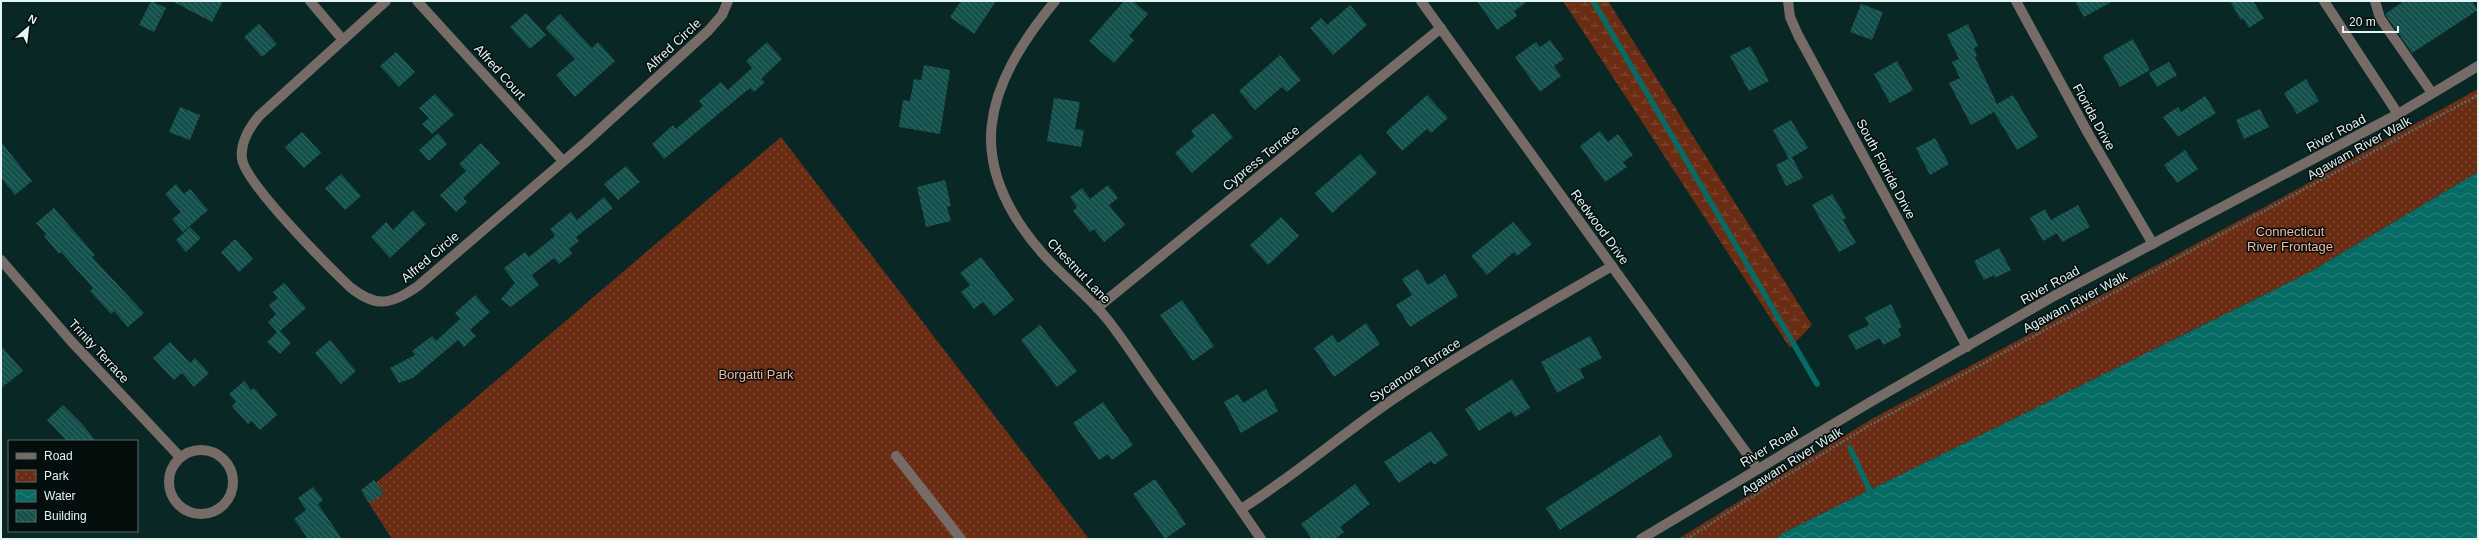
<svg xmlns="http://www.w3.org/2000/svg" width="2479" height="540" font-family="Helvetica,sans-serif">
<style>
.wetland{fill:url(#wetland-marsh)}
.park{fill:url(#park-dots)}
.water{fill:url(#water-waves)}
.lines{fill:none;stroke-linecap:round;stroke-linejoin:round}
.stream{stroke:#076b65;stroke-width:5.5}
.building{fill:url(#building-back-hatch)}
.path{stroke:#536d6b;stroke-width:2.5;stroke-dasharray:2 2;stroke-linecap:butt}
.service{stroke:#776b67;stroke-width:10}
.minor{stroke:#776b67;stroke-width:10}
.tertiary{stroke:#776b67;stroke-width:10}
.labels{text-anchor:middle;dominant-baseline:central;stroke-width:3;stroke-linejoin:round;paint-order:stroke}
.street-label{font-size:13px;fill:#e3f4f2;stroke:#030e0d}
.park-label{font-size:13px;fill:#f3b59f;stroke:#030e0d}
</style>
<defs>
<pattern id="wetland-marsh" width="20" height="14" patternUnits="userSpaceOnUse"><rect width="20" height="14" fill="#6b2c14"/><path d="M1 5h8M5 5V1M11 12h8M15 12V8" fill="none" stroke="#804b37"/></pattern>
<pattern id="park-dots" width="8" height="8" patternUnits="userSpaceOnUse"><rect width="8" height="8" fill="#6b2c14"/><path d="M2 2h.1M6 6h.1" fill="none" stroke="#804b37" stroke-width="1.8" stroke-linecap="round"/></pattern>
<pattern id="water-waves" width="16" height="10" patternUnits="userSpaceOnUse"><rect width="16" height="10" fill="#076b65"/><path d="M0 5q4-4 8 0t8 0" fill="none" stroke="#2b817c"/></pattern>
<pattern id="building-back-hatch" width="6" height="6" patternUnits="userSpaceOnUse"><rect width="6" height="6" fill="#14514d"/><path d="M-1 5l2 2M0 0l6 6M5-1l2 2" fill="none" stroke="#366b67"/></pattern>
</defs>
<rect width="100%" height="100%" fill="#082725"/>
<!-- wetland -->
<path class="wetland" d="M1563 1H1608L1812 325 1790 348Z"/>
<!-- park -->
<g class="park">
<path d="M2478 89V172L2310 272 1785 532 1775 539H1678L1870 420 2292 192Z"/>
<path d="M781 137 1089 539H392L363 494Z"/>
</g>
<!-- water -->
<path class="water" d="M2478 172V539H1775L1785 532 2310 272Z"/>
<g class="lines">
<!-- stream -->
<g class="stream">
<path d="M1593 1 1817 384"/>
<path d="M1850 448 1873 497"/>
</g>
</g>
<!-- building -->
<g class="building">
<path d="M151 1 166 8 154 32 139 25Z"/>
<path d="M172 1H223L212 22Z"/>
<path d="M961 1H996L974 34 950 17Z"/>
<path d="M1124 1H1133L1148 14 1129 36 1134 40 1114 63 1089 41Z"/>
<path d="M1477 1H1528L1514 11 1517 16 1497 30Z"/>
<path d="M2075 1H2113L2084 17Z"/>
<path d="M2230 1H2253L2264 18 2249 28 2243 18 2241 20Z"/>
<path d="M2404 1H2472L2478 10 2412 53 2385 14Z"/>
<path d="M1861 4 1883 12 1872 40 1850 32Z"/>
<path d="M1350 5 1367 25 1333 55 1310 28 1321 18 1327 25Z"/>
<path d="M526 13 546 35 530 49 510 27Z"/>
<path d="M560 14 592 48 598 42 615 61 575 97 556 75 575 59 545 28Z"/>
<path d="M259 24 277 44 262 57 244 37Z"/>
<path d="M1968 24 1978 46 1974 48 1977 56 1975 57 1997 104 2013 95 2038 137 2017 150 1994 112 1971 125 1949 83 1960 78 1952 62 1959 59 1947 35Z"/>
<path d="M2133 39 2150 70 2120 87 2103 56Z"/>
<path d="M1550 40 1564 59 1554 66 1561 76 1540 92 1515 57 1536 42 1540 47Z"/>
<path d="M767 42 782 59 761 79 765 82 754 92 750 88 664 159 652 144 673 125 676 129 703 106 699 101 721 82 728 90 752 68 746 61Z"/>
<path d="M1750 46 1769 81 1749 91 1730 56Z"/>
<path d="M396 52 415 72 399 87 380 66Z"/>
<path d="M1280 55 1301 80 1287 92 1282 87 1255 110 1239 91Z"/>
<path d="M1897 61 1913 90 1890 103 1874 74Z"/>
<path d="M2169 62 2177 75 2157 87 2149 73Z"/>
<path d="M924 65 950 70 940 134 899 127 903 100 910 101 914 79 921 80Z"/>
<path d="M2306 79 2319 101 2297 114 2284 93Z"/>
<path d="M435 94 454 115 432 134 422 124 429 118 419 108Z"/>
<path d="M1427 95 1448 118 1431 133 1427 129 1402 151 1386 132Z"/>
<path d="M2205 96 2216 113 2178 137 2163 117 2178 107 2181 112Z"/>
<path d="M1054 98 1080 102 1075 129 1084 130 1081 147 1047 141Z"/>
<path d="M180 107 200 115 190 140 169 132Z"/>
<path d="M2260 109 2269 127 2244 139 2236 120Z"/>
<path d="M1213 113 1233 137 1192 173 1175 153 1195 136 1191 131Z"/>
<path d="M1791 120 1808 148 1789 159 1773 130Z"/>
<path d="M1600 131 1608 142 1618 134 1633 155 1623 162 1627 167 1605 182 1580 146Z"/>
<path d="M302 132 321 153 304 168 285 147Z"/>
<path d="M438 133 447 144 429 161 419 150Z"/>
<path d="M1935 138 1949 164 1930 175 1916 148Z"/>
<path d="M1 142 32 181 15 195 1 178Z"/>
<path d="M481 143 500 163 463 198 467 202 456 212 440 195 466 171 459 164Z"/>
<path d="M2185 150 2198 169 2177 183 2164 165Z"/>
<path d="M1360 154 1377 173 1332 213 1315 193Z"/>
<path d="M1792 157 1803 178 1786 186 1776 165Z"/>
<path d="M626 166 640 182 618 200 604 184Z"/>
<path d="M341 174 361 196 345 210 325 188Z"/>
<path d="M945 180 951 206 947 207 951 221 926 227 917 187Z"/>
<path d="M176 184 184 194 190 189 208 210 183 232 172 219 181 212 165 194Z"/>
<path d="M1108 185 1118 198 1109 205 1125 225 1104 242 1094 229 1090 232 1073 211 1077 207 1070 197 1082 188 1090 199Z"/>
<path d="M1832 194 1846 218 1843 220 1856 243 1839 252 1812 205Z"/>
<path d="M604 197 613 208 576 237 579 241 569 249 572 254 559 264 554 258 532 275 539 285 511 307 501 299 515 283 504 268 525 252 529 257 555 236 550 229 571 212 577 220Z"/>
<path d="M2078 205 2090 227 2062 242 2057 233 2043 241 2030 218 2045 209 2051 220Z"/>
<path d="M54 208 95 255 92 257 144 313 128 327 114 311 111 314 90 291 93 288 61 252 59 254 44 236 46 234 36 223Z"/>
<path d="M413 210 426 224 390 258 371 237 386 222 393 230Z"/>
<path d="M1281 217 1299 236 1268 265 1250 245Z"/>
<path d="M1513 222 1532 244 1517 256 1514 252 1487 275 1471 256Z"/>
<path d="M190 227 201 238 186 252 176 240Z"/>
<path d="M235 239 253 259 239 272 221 252Z"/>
<path d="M1999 248 2011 270 1995 278 1994 275 1984 280 1974 261Z"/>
<path d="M981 257 1014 300 994 316 983 302 974 309 961 292 970 285 960 273Z"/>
<path d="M1418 269 1428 285 1445 274 1458 296 1410 327 1396 305 1412 295 1402 279Z"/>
<path d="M284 283 306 308 280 331 291 343 280 354 267 342 277 332 268 322 276 314 269 305 278 298 273 292Z"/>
<path d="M475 295 490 312 470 330 476 336 464 347 458 340 413 378 399 383 390 368 415 355 412 351 432 336 436 341 460 319 455 313Z"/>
<path d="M1182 300 1214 346 1193 361 1160 315Z"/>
<path d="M1891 304 1902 327 1898 329 1901 336 1883 345 1880 338 1856 350 1848 335 1869 325 1865 317Z"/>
<path d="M1366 323 1380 344 1334 377 1314 348 1332 335 1338 343Z"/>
<path d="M1040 325 1077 371 1057 387 1021 340Z"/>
<path d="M1590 336 1602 358 1580 369 1584 378 1557 393 1541 362Z"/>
<path d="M330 340 356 371 341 384 315 353Z"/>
<path d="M170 342 190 363 195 358 209 373 194 387 182 373 174 380 153 358Z"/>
<path d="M1 346 23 371 1 388Z"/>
<path d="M1512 379 1530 408 1515 417 1511 411 1479 431 1465 409Z"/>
<path d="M244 381 251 390 254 388 277 415 260 430 252 421 248 424 232 406 236 402 229 394Z"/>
<path d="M1266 389 1278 411 1241 433 1224 402 1238 394 1243 403Z"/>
<path d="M1103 402 1133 445 1112 460 1108 454 1099 460 1073 423Z"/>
<path d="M63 405 83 425 96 441H67L47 420Z"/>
<path d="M1431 431 1448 455 1434 465 1431 461 1399 483 1384 462Z"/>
<path d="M1660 435 1673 456 1560 530 1546 508Z"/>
<path d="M1155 479 1186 524 1165 539 1133 494Z"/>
<path d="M374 480 384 493 370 503 361 490Z"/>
<path d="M1355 484 1370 504 1340 527 1344 532 1335 539H1312L1301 524Z"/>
<path d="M313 487 323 500 318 504 342 539H308L294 519 306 510 298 498Z"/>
</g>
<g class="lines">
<!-- path -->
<path class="path" d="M1687 539 1766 488 1872 424 2478 95"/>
<!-- service -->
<g class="service">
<path d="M2375 1 2380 18 2432 93"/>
<path d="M896 456 961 539"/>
</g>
<!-- minor -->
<g class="minor">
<path d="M310 1 343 40"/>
<path d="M386 1 259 116C249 128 240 143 242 159 246 184 328 266 350 287 376 308 391 305 418 286L586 142 708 31 722 15 728 1"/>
<path d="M417 1 563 161"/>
<path d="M1055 1C983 89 962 162 1043 254 1063 277 1088 295 1107 319 1127 344 1144 372 1163 398 1196 445 1229 492 1261 539"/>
<path d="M1421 1 1758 469"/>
<path d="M1788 1 1790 17 1798 35 1967 347"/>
<path d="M2016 1 2089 135 2153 244"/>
<path d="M2324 1 2398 114"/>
<path d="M1 260 71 341 180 457"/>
<path d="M1097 308 1441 28"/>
<circle cx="201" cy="482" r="32"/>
<path d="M1241 509C1296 475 1344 432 1398 396 1467 349 1540 308 1612 266"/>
</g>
<!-- tertiary -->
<path class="tertiary" d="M1641 539 1867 404 2054 296 2398 114 2478 66"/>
</g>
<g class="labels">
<!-- street labels -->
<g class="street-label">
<text transform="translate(673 45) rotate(-43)">Alfred Circle</text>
<text transform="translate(500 72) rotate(48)">Alfred Court</text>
<text transform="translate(2094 117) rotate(61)">Florida Drive</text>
<text transform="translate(2336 133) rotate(-28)">River Road</text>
<text transform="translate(2359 148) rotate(-29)">Agawam River Walk</text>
<text transform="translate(1261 158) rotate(-39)">Cypress Terrace</text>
<text transform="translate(1886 169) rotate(62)">South Florida Drive</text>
<text transform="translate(1600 227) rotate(54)">Redwood Drive</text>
<text transform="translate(430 257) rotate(-40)">Alfred Circle</text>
<text transform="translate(1079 271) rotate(46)">Chestnut Lane</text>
<text transform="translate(2050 285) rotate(-29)">River Road</text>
<text transform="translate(2075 302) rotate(-28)">Agawam River Walk</text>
<text transform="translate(99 351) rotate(47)">Trinity Terrace</text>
<text transform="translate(1415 370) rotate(-33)">Sycamore Terrace</text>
<text transform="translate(1769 447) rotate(-31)">River Road</text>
<text transform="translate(1792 461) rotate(-32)">Agawam River Walk</text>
</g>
<!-- park labels -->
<g class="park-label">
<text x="2290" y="231">Connecticut<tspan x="2290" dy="15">River Frontage</tspan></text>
<text x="756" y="374">Borgatti Park</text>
</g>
</g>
<!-- border -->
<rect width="2479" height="540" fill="none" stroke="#e3f4f2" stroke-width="4"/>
<!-- legend -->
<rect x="8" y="440" width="130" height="92" fill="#030e0d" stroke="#5d6a69"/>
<rect x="16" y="453" width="20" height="6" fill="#776b67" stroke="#5d6a69"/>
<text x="44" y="460" font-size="12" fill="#e3f4f2">Road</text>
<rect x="16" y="470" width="20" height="12" fill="url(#park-dots)" stroke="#5d6a69"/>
<text x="44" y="480" font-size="12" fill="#e3f4f2">Park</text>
<rect x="16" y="490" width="20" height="12" fill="url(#water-waves)" stroke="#5d6a69"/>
<text x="44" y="500" font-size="12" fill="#e3f4f2">Water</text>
<rect x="16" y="510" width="20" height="12" fill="url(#building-back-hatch)" stroke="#5d6a69"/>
<text x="44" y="520" font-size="12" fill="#e3f4f2">Building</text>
<!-- north arrow -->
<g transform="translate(28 28) rotate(28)" stroke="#030e0d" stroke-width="3" paint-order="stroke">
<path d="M0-3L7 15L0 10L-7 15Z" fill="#e3f4f2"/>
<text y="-6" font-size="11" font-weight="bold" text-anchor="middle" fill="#e3f4f2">N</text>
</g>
<!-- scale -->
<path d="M2343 26v6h55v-6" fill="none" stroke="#e3f4f2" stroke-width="2"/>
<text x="2349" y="26" font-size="12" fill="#e3f4f2" stroke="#030e0d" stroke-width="3" paint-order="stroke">20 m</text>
</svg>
